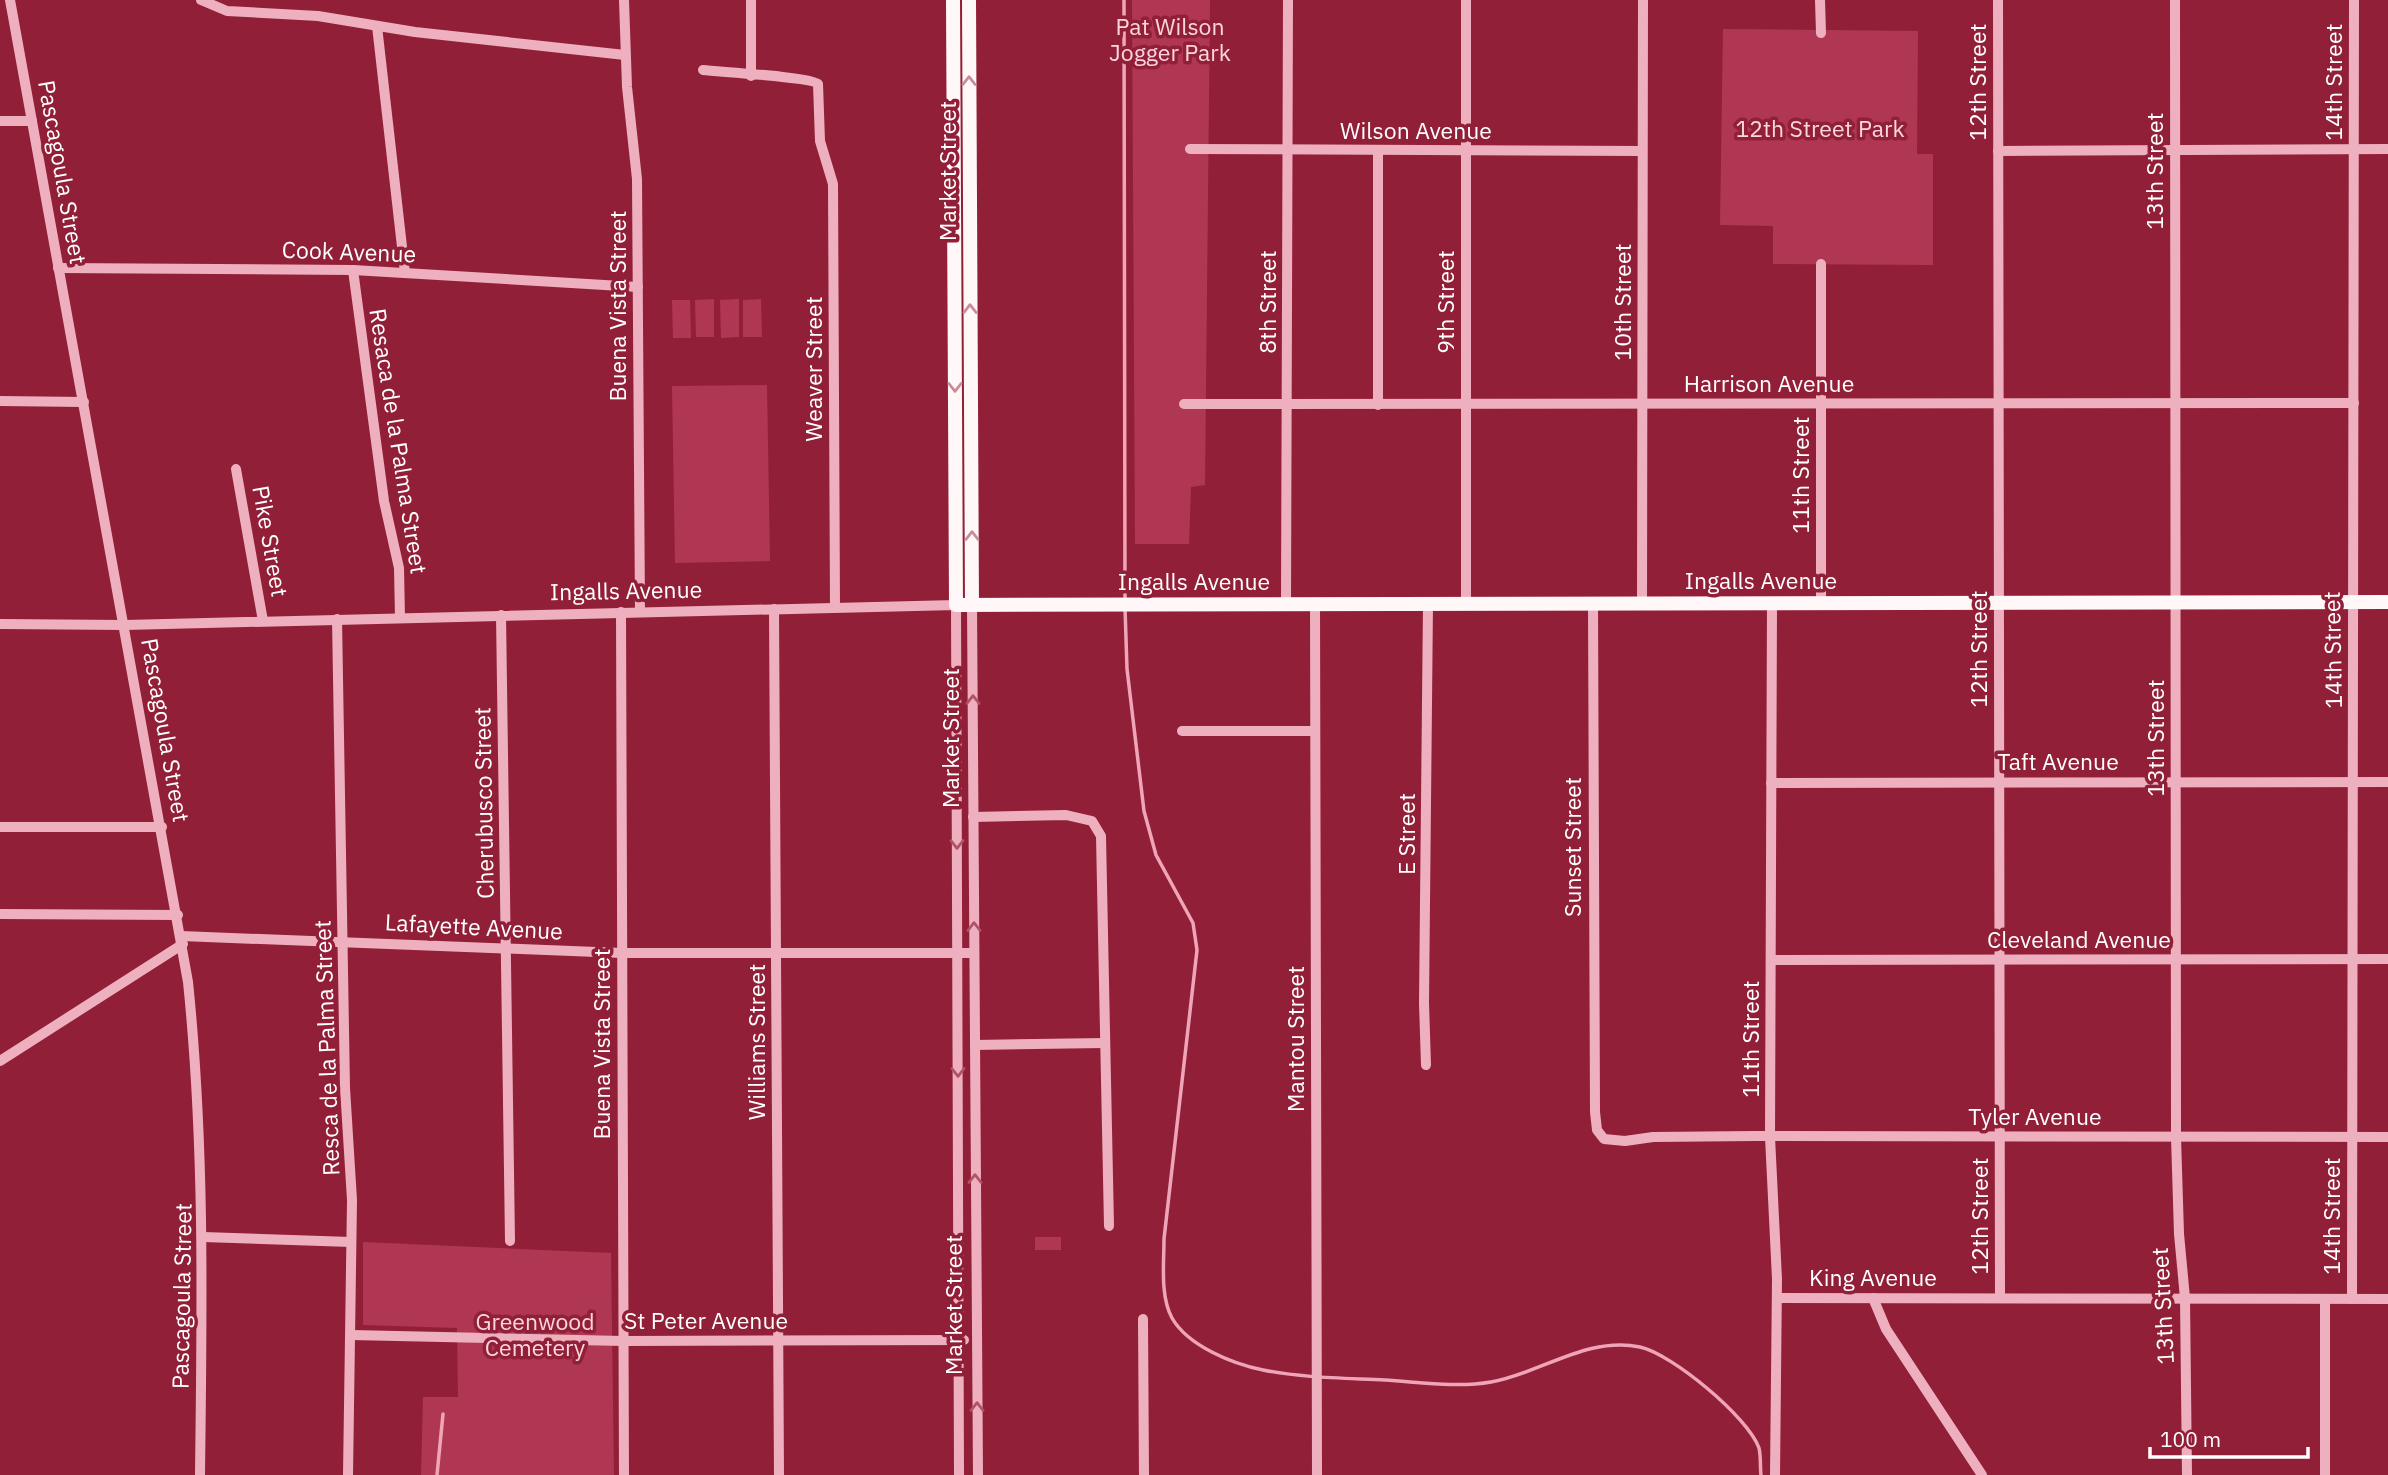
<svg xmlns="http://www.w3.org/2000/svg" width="2388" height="1475" font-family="'IBM Plex Sans',sans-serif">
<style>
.green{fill:#b03753}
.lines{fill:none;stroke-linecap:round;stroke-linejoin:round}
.stream{stroke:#efa4b7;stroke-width:3.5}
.minor{stroke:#eeb0bf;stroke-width:10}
.major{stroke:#fff7f8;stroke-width:14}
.oneway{stroke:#c88b98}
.oneway2{stroke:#b25267}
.labels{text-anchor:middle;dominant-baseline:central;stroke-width:7;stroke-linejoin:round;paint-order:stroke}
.park-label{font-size:23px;fill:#fad6df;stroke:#921f38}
.street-label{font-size:23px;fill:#fff;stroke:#921f38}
</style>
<rect width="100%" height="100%" fill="#921f38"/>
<!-- green -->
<g class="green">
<path d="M1132 0H1210L1205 485 1191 487 1189 544H1135Z"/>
<path d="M1723 29 1918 31 1917 154H1933V265L1773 264V226L1720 225Z"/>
<path d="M714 299V337H696L695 300Z"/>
<path d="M739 299V337L721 338 720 300Z"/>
<path d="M761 299 762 337H743V300Z"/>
<path d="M672 300H690L691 338H673Z"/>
<path d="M767 385 770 561 675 563 672 386Z"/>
<rect x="1035" y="1237" width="26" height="13"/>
<path d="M363 1242 611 1253 614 1475H421L423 1397H458L457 1328 363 1325Z"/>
</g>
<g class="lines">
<!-- stream -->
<g class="stream">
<path d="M1124 0 1125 600"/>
<path d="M1125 608 1127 669 1144 811 1156 855 1193 923 1197 950 1164 1239C1164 1263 1160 1296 1172 1318 1188 1346 1233 1364 1263 1370 1302 1378 1345 1378 1385 1380 1419 1382 1457 1388 1491 1382 1542 1373 1586 1336 1640 1347 1672 1354 1748 1417 1759 1448 1761 1456 1760 1467 1761 1475"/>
<path d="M437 1475 443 1414"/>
</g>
<!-- minor -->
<g class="minor">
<path d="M10 0 188 982C205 1148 202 1309 200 1475"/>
<path d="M201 0 227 11 318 16 415 32 625 55"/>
<path d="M624 0 627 87 637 179 640 612"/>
<path d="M1466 0V603"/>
<path d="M1820 0 1821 33"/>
<path d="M1998 0 2000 1298"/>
<path d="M2175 0 2176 1137 2179 1234 2185 1298 2187 1475"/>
<path d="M377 26 405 273"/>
<path d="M703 70C721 72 812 77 818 84L820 141 833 184 835 607"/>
<path d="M751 76V0"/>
<path d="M0 121H32"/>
<path d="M1190 149 1642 151"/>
<path d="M1378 151V405"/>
<path d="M1998 151 2388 149"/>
<path d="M58 268 353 270 638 287"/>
<path d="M353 270 384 501 399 568 400 618"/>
<path d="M0 401 84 402"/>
<path d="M1184 404 2354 403"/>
<path d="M236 469 263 621"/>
<path d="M1315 603 1317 1475"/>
<path d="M1593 603 1595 1112 1597 1130 1604 1139 1625 1141 1653 1137 1755 1136 2388 1137"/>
<path d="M1642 603 1643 0"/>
<path d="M1772 603 1770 1137 1777 1279 1775 1475"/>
<path d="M1821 603V264"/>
<path d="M1286 604 1288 0"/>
<path d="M972 605 978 1475"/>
<path d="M774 609 779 1475"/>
<path d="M621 612 624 1475"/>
<path d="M501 615 510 1241"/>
<path d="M337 619 345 1088 352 1200 348 1475"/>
<path d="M0 624 125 625 956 605 959 1475"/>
<path d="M1182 731H1315"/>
<path d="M1771 783 2388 782"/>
<path d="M973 817 1066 815 1092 821 1101 836 1109 1226"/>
<path d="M0 827H162"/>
<path d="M0 914 178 915"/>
<path d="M181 936 622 953H974"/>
<path d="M1771 960 2388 959"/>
<path d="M975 1045 1105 1043"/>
<path d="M0 1061 183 944"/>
<path d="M1426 1065 1424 1003 1428 603"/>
<path d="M203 1237 351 1242"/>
<path d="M1777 1298 2388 1299"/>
<path d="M1873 1298 1886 1329 1982 1475"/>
<path d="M2352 1299 2354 0"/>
<path d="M1143 1319 1144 1475"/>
<path d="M351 1335 623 1341 964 1340"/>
<path d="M2325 1475V1299"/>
</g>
<!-- major -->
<g class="major">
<path d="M953 0 956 605 2388 602"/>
<path d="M969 0 972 605"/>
</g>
</g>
<!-- one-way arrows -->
<defs><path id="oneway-chevron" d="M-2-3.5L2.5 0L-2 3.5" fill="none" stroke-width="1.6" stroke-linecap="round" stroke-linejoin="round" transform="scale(1.75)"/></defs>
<g class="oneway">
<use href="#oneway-chevron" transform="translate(969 81) rotate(-90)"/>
<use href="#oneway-chevron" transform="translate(970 309) rotate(-90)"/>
<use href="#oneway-chevron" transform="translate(955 387) rotate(90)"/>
<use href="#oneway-chevron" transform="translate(972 536) rotate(-90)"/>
</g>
<g class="oneway2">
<use href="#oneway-chevron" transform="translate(973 700) rotate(-90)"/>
<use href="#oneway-chevron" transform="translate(957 844) rotate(90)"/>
<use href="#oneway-chevron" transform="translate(974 927) rotate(-90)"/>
<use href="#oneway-chevron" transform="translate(958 1072) rotate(90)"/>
<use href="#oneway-chevron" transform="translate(975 1179) rotate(-90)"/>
<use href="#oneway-chevron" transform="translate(977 1407) rotate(-90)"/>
</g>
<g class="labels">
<!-- park labels -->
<g class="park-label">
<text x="1170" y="26">Pat Wilson<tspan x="1170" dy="26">Jogger Park</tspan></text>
<text x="1820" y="128">12th Street Park</text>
<text x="535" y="1321">Greenwood<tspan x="535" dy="26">Cemetery</tspan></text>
</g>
<!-- street labels -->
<g class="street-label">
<text transform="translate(1977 82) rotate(-90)">12th Street</text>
<text transform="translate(2333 82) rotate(-90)">14th Street</text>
<text x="1416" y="130">Wilson Avenue</text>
<text transform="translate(947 171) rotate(-90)">Market Street</text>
<text transform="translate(2154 171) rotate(-90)">13th Street</text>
<text transform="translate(63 172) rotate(80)">Pascagoula Street</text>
<text transform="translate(349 251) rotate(2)">Cook Avenue</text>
<text transform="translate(1267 302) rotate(-90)">8th Street</text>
<text transform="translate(1445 302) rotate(-90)">9th Street</text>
<text transform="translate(1622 302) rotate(-90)">10th Street</text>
<text transform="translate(617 306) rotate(-90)">Buena Vista Street</text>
<text transform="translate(813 369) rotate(-90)">Weaver Street</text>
<text x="1769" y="383">Harrison Avenue</text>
<text transform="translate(399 441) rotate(81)">Resaca de la Palma Street</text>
<text transform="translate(1800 475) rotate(-90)">11th Street</text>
<text transform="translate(271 541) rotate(80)">Pike Street</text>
<text x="1761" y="580">Ingalls Avenue</text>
<text x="1194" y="581">Ingalls Avenue</text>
<text transform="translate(626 590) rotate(-1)">Ingalls Avenue</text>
<text transform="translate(1978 649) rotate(-90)">12th Street</text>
<text transform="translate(2332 650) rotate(-91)">14th Street</text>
<text transform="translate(166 730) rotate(80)">Pascagoula Street</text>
<text transform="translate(950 738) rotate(-90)">Market Street</text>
<text transform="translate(2155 738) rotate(-90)">13th Street</text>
<text x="2058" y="761">Taft Avenue</text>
<text transform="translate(483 803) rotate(-91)">Cherubusco Street</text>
<text transform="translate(1406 834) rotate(-90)">E Street</text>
<text transform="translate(1572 847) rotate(-90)">Sunset Street</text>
<text transform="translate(474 926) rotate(3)">Lafayette Avenue</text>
<text x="2079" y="939">Cleveland Avenue</text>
<text transform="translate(1295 1039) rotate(-90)">Mantou Street</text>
<text transform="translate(1750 1039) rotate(-90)">11th Street</text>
<text transform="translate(756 1042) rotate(-90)">Williams Street</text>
<text transform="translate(601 1044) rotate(-90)">Buena Vista Street</text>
<text transform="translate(326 1048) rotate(-92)">Resca de la Palma Street</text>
<text x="2035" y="1116">Tyler Avenue</text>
<text transform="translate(1979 1216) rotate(-90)">12th Street</text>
<text transform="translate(2331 1216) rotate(-90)">14th Street</text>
<text x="1873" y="1277">King Avenue</text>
<text transform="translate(181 1296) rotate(-89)">Pascagoula Street</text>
<text transform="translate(953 1305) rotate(-90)">Market Street</text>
<text transform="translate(2162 1306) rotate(-93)">13th Street</text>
<text x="706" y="1320">St Peter Avenue</text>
</g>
</g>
<!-- scale -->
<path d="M2150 1447v10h158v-10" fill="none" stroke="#ffffff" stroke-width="3.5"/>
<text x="2160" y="1447" font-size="21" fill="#ffffff" stroke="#921f38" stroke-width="5" paint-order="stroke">100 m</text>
</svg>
